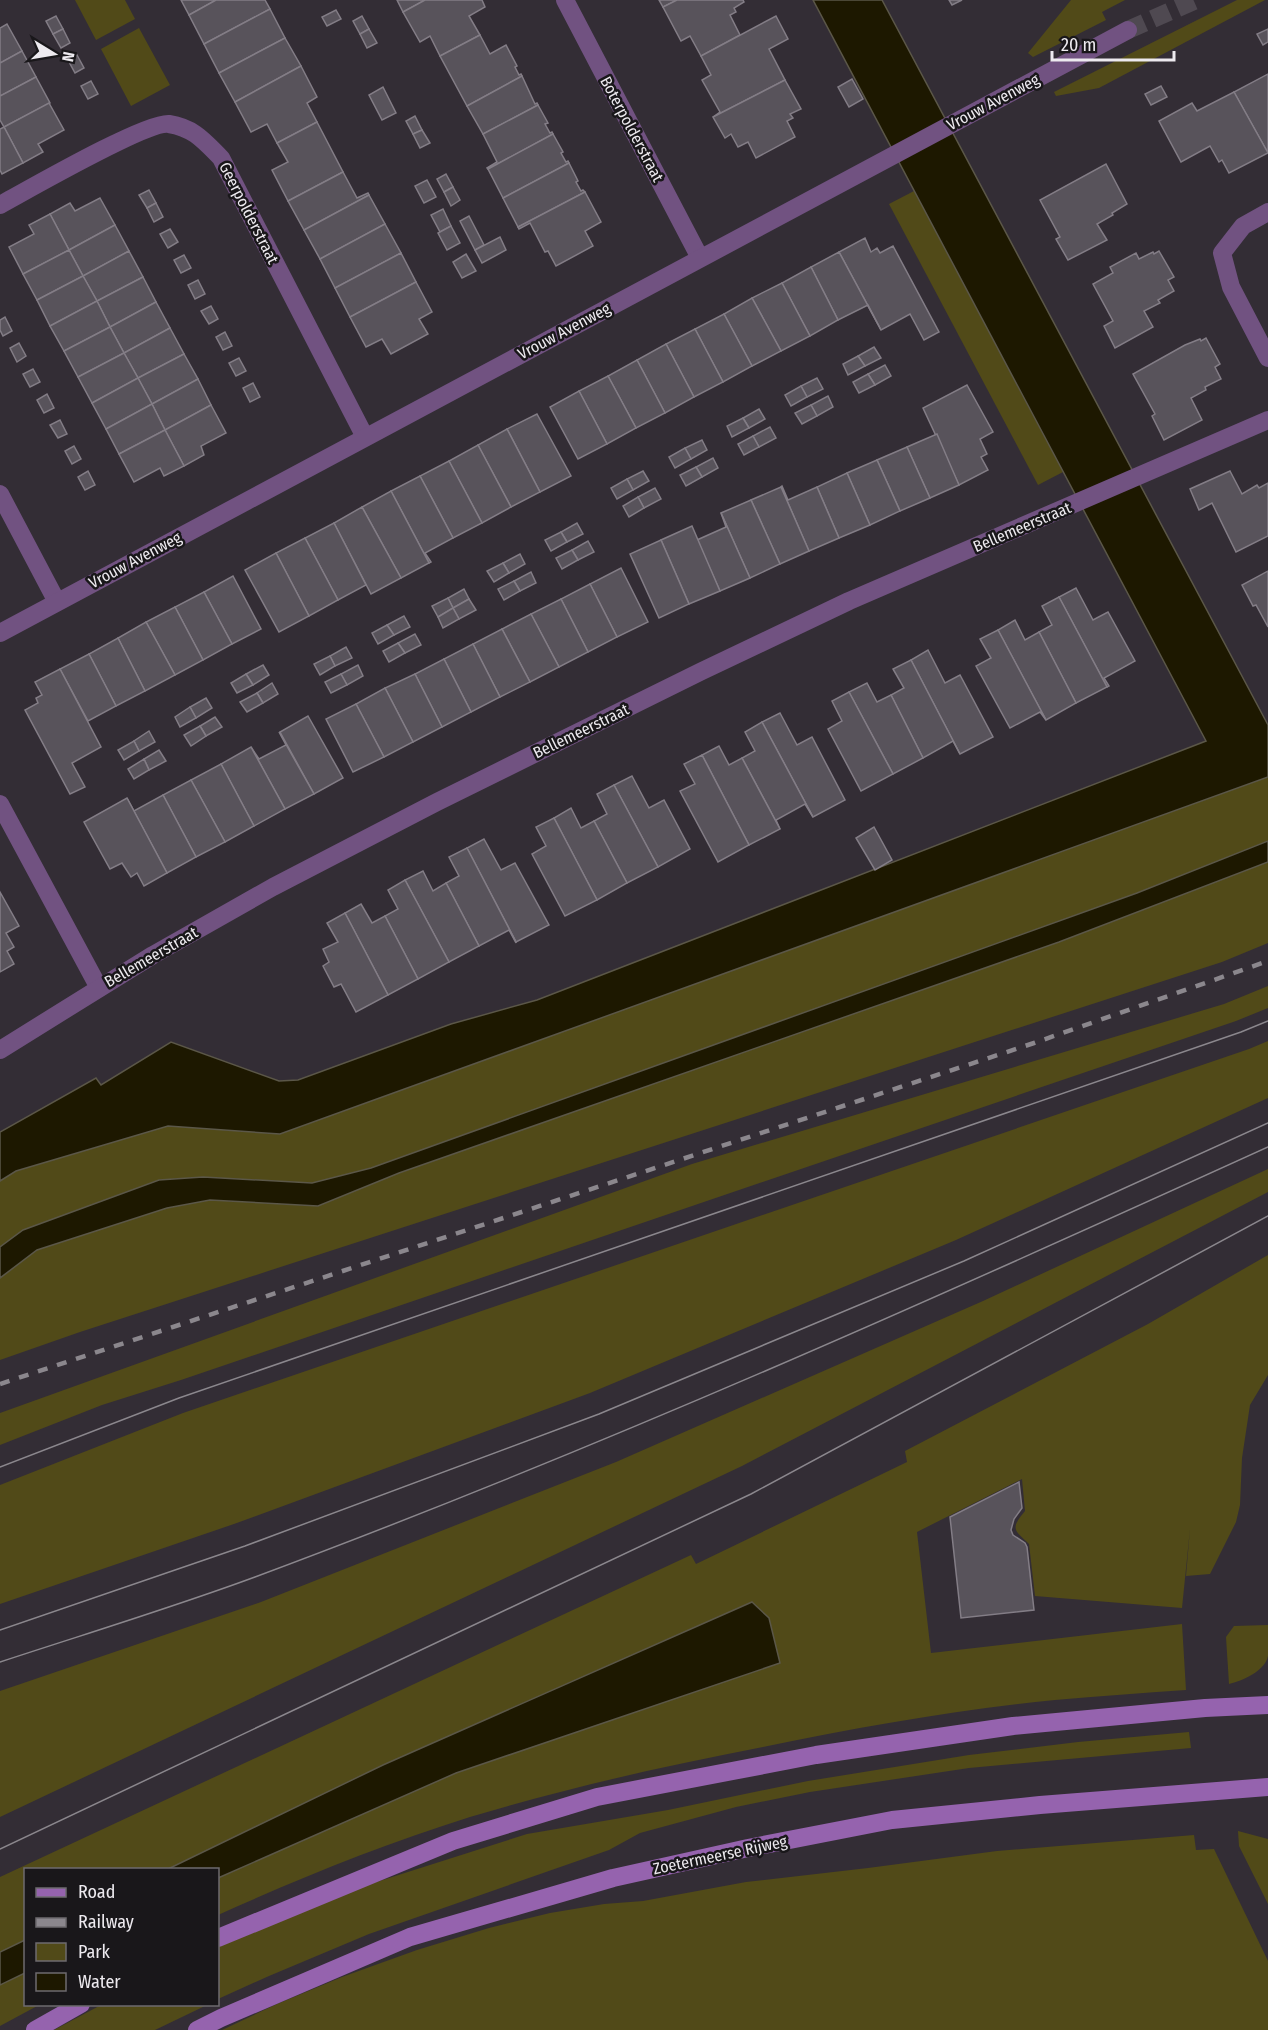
<svg xmlns="http://www.w3.org/2000/svg" width="1268" height="2030" font-family="'Fira Sans Condensed',sans-serif">
<style>
.green{fill:#514a18}
.water{fill:#1d1800;stroke:#5b5748;stroke-width:1.5}
.building{fill:#58535b;stroke:#837d86;stroke-width:1.5}
.lines{fill:none;stroke-linecap:round;stroke-linejoin:round}
.minor-tunnel{stroke:#4f4951;stroke-width:18;stroke-dasharray:18 9;stroke-linecap:butt}
.minor{stroke:#715281;stroke-width:18}
.secondary{stroke:#9563ae;stroke-width:18}
.tram{stroke:#8b878d;stroke-width:1.5}
.rail{stroke:#8b878d;stroke-width:4.5;stroke-dasharray:10 10;stroke-linecap:butt}
.labels{text-anchor:middle;dominant-baseline:central;stroke-width:5;stroke-linejoin:round;paint-order:stroke}
.street-label{font-size:16px;fill:#edeaef;stroke:#19171a}
</style>
<rect width="100%" height="100%" fill="#332d35"/>
<!-- green -->
<g class="green">
<path d="M75 0H125L135 19 96 40Z"/>
<path d="M1071 0H1125L1102 12 1106 20 1033 57 1028 53Z"/>
<path d="M1237 0H1265L1099 88 1056 96 1054 92Z"/>
<path d="M139 28 170 85 131 106 101 49Z"/>
<path d="M914 191 1063 472 1038 485 889 204Z"/>
<path d="M1268 777V841L1137 893 371 1168 312 1183 203 1177 159 1180 23 1230 0 1247V1181L16 1171 168 1125 280 1134Z"/>
<path d="M1268 862V943L1222 962 80 1332 0 1360V1278L37 1250 167 1208 210 1200 318 1206 399 1173 1059 942Z"/>
<path d="M1268 986V1008L1236 1021 181 1380 102 1405 0 1445V1413L692 1164 1224 1004Z"/>
<path d="M1268 1041V1098L956 1240 590 1393 234 1524 0 1604V1485L183 1413 1249 1049Z"/>
<path d="M1268 1169V1192L742 1466 0 1817V1691L261 1602 616 1462 983 1301Z"/>
<path d="M1268 1255V1375L1250 1405 1242 1458 1240 1505 1236 1522 1210 1574 1186 1576 1190 1529 1182 1608 1035 1596 1029 1544C1014 1530 1010 1529 1025 1511L1022 1479 917 1532 931 1653 1182 1624 1186 1690C1142 1693 1099 1696 1055 1700 957 1710 860 1727 763 1747 664 1766 567 1788 470 1817 384 1844 300 1878 218 1915V1870H26V2004L39 2005 0 2026V1877L691 1555 696 1564 907 1462 905 1451 1148 1324Z"/>
<path d="M1268 1625C1268 1635 1268 1646 1268 1656 1265 1671 1242 1681 1229 1684L1226 1637 1234 1626Z"/>
<path d="M1189 1732 1191 1748 969 1768 810 1792 736 1807 640 1833 609 1850 369 1934 269 1976 218 1999V1946L367 1885 527 1834 668 1810 808 1781 969 1755 1078 1742Z"/>
<path d="M1238 1831 1268 1839V1904L1239 1846Z"/>
<path d="M1194 1835 1196 1850 1214 1849 1268 1961V2030H222L277 2004 342 1977 417 1950 489 1928 550 1913 604 1904 643 1901 746 1882 868 1868 997 1851Z"/>
<path d="M101 2005V2004L207 2005 155 2030H54Z"/>
</g>
<!-- water -->
<g class="water">
<path d="M813 0H882L1268 725V777L280 1134 168 1126 16 1171 0 1181V1132L96 1078 101 1085 171 1042 279 1081 298 1080 451 1024 537 1000 1206 741Z"/>
<path d="M1268 841V862L1059 942 399 1173 318 1206 210 1200 167 1208 37 1250 0 1278V1247L23 1230 159 1180 203 1177 312 1183 371 1168 1137 893Z"/>
<path d="M752 1602 769 1618 780 1663 456 1773 218 1878V1870L168 1869 383 1765Z"/>
<path d="M25 1940V1973L0 1985V1952Z"/>
</g>
<!-- building -->
<g class="building">
<path d="M181 0H216L189 15Z"/>
<path d="M216 0H265L270 9 204 44 189 15Z"/>
<path d="M397 0H425L403 12Z"/>
<path d="M425 0H482L485 7 469 16 480 35 440 56 430 36 420 42 403 12Z"/>
<path d="M659 0H677L663 7Z"/>
<path d="M677 0H743L744 2 734 8 736 12 730 15 740 35 701 56 690 36 681 41 663 7Z"/>
<path d="M949 0H962L952 5Z"/>
<path d="M270 9 285 38 219 73 204 44Z"/>
<path d="M336 10 341 19 327 26 322 17Z"/>
<path d="M56 16 63 29 53 34 46 21Z"/>
<path d="M362 16 369 29 360 34 353 21Z"/>
<path d="M776 16 788 39 769 49 785 80 713 117 720 112 702 80 711 75 701 56Z"/>
<path d="M7 24 22 51 0 63V28Z"/>
<path d="M63 29 70 43 61 48 53 34Z"/>
<path d="M369 29 377 43 367 48 360 34Z"/>
<path d="M1268 29V42L1263 45 1257 34Z"/>
<path d="M480 35 490 54 506 45 517 66 515 67 519 75 521 74 522 76 467 106 440 56Z"/>
<path d="M285 38 301 66 235 102 219 73Z"/>
<path d="M22 51 36 77 0 96V63Z"/>
<path d="M77 55 84 68 75 73 68 60Z"/>
<path d="M301 66 317 97 307 103 317 122 277 143 267 124 251 132 235 102Z"/>
<path d="M1268 74V153L1234 92Z"/>
<path d="M522 76 535 104 537 103 538 105 483 134 467 106Z"/>
<path d="M36 77 50 103 4 127 0 120V96Z"/>
<path d="M852 79 863 99 849 107 838 87Z"/>
<path d="M785 80 801 109 790 114 793 118 787 121 795 137 756 158 748 142 738 147 731 134 725 138 713 117Z"/>
<path d="M91 81 98 94 88 99 81 86Z"/>
<path d="M1161 86 1167 97 1151 105 1145 94Z"/>
<path d="M383 87 396 113 382 120 369 95Z"/>
<path d="M1234 92 1268 153 1229 173 1222 160 1219 162 1210 146 1181 162 1159 121 1192 103 1197 111Z"/>
<path d="M49 103 64 130 38 144 43 152 23 163 4 127Z"/>
<path d="M538 105 548 123 545 124 550 133 552 132 553 134 488 169 487 168 497 162 483 134Z"/>
<path d="M415 116 422 130 413 134 406 121Z"/>
<path d="M317 122 343 172 288 201 272 170 288 162 277 143Z"/>
<path d="M4 127 23 163 2 174 0 170V129Z"/>
<path d="M422 130 430 143 420 148 413 134Z"/>
<path d="M553 134 563 152 561 153 566 162 568 161 569 163 503 198 488 169Z"/>
<path d="M569 163 578 181 576 182 581 191 583 190 585 192 518 227 503 198Z"/>
<path d="M1106 164 1127 204 1112 213 1113 215 1097 224 1107 240 1068 260 1056 239 1060 237 1040 200Z"/>
<path d="M343 172 357 198 368 193 369 195 304 230 288 201Z"/>
<path d="M446 174 453 187 444 192 437 179Z"/>
<path d="M427 180 436 197 424 203 415 186Z"/>
<path d="M453 187 460 200 451 206 444 192Z"/>
<path d="M149 190 156 203 147 208 139 195Z"/>
<path d="M585 192 601 222 585 231 593 246 556 266 548 251 545 252 530 223 519 229 518 227Z"/>
<path d="M369 195 385 224 320 259 304 230Z"/>
<path d="M100 198 115 225 69 250 50 214 70 203 75 211Z"/>
<path d="M156 203 163 217 154 222 147 208Z"/>
<path d="M443 209 451 226 440 232 431 215Z"/>
<path d="M50 214 69 250 23 274 9 247 34 234 29 225Z"/>
<path d="M469 216 484 245 475 250 460 221Z"/>
<path d="M385 224 401 253 335 288 320 259Z"/>
<path d="M115 225 129 251 83 276 69 250Z"/>
<path d="M451 226 460 243 447 250 438 233Z"/>
<path d="M170 229 178 242 168 248 160 234Z"/>
<path d="M500 237 506 250 482 263 475 250Z"/>
<path d="M865 238 871 252 877 248 880 253 893 246 939 332 924 340 910 314 881 330 839 252Z"/>
<path d="M69 250 83 276 37 300 23 274Z"/>
<path d="M129 251 143 277 97 301 83 276Z"/>
<path d="M1159 251 1174 277 1168 280 1174 291 1158 300 1160 303 1144 311 1153 327 1115 348 1104 326 1113 321 1093 284 1113 273 1110 267 1136 253 1139 259 1153 252 1154 254Z"/>
<path d="M839 252 881 330 868 305 838 320 811 267Z"/>
<path d="M401 253 416 282 350 317 335 288Z"/>
<path d="M466 254 476 271 462 278 453 262Z"/>
<path d="M184 255 191 268 181 273 174 260Z"/>
<path d="M811 267 838 320 810 336 782 283Z"/>
<path d="M83 276 97 301 50 326 37 300Z"/>
<path d="M143 277 156 302 110 327 97 301Z"/>
<path d="M198 280 205 294 195 299 188 285Z"/>
<path d="M416 282 432 312 419 319 428 334 391 354 382 339 366 347 350 317Z"/>
<path d="M782 283 810 336 781 351 752 298Z"/>
<path d="M752 298 781 351 752 366 724 314Z"/>
<path d="M97 301 110 327 64 351 50 326Z"/>
<path d="M156 302 170 328 124 353 110 327Z"/>
<path d="M211 306 218 319 209 324 201 311Z"/>
<path d="M724 314 752 366 723 382 695 329Z"/>
<path d="M5 317 12 331 3 336 0 330V320Z"/>
<path d="M110 327 124 353 78 377 64 351Z"/>
<path d="M170 328 184 354 138 378 124 353Z"/>
<path d="M695 329 723 382 694 397 666 344Z"/>
<path d="M225 332 232 346 223 350 216 337Z"/>
<path d="M1206 338 1220 364 1215 367 1221 379 1205 387 1206 390 1191 398 1202 420 1164 440 1152 416 1155 414 1133 374 1185 345 1200 339 1201 341Z"/>
<path d="M19 343 26 356 17 362 10 348Z"/>
<path d="M666 344 694 397 665 413 637 360Z"/>
<path d="M874 347 881 358 865 366 858 356Z"/>
<path d="M124 353 138 378 92 403 78 377Z"/>
<path d="M184 354 198 379 152 404 138 378Z"/>
<path d="M858 356 865 366 848 375 843 364Z"/>
<path d="M239 358 246 371 236 376 229 363Z"/>
<path d="M637 360 665 413 636 428 608 376Z"/>
<path d="M885 365 891 376 875 385 868 374Z"/>
<path d="M33 369 40 382 30 387 23 374Z"/>
<path d="M868 374 875 385 859 393 853 382Z"/>
<path d="M608 376 636 428 607 444 579 391Z"/>
<path d="M138 378 152 404 106 429 92 403Z"/>
<path d="M817 378 823 389 807 397 801 386Z"/>
<path d="M198 379 211 405 165 430 152 404Z"/>
<path d="M253 383 260 397 250 402 243 388Z"/>
<path d="M967 385 993 432 980 439 987 454 981 457 988 470 959 485 923 408Z"/>
<path d="M801 386 807 397 791 406 785 395Z"/>
<path d="M579 391 607 444 578 459 550 407Z"/>
<path d="M47 394 54 408 44 413 37 400Z"/>
<path d="M828 396 833 407 817 416 811 405Z"/>
<path d="M152 404 165 430 119 454 106 429Z"/>
<path d="M211 405 226 433 201 446 204 455 184 466 165 430Z"/>
<path d="M811 405 817 416 802 424 795 413Z"/>
<path d="M759 409 765 419 749 428 743 418Z"/>
<path d="M537 414 571 476 540 492 507 429Z"/>
<path d="M743 418 749 428 732 437 727 426Z"/>
<path d="M60 420 67 434 58 438 50 425Z"/>
<path d="M770 427 776 438 759 447 753 436Z"/>
<path d="M507 429 540 492 511 507 478 445Z"/>
<path d="M165 430 184 466 164 476 160 468 134 482 119 454Z"/>
<path d="M937 434 959 485 930 498 907 447Z"/>
<path d="M753 436 759 447 744 455 738 444Z"/>
<path d="M702 440 707 450 691 459 685 448Z"/>
<path d="M478 445 511 507 482 523 449 461Z"/>
<path d="M74 446 81 459 72 464 65 451Z"/>
<path d="M907 447 930 498 900 511 877 460Z"/>
<path d="M685 448 691 459 675 468 669 457Z"/>
<path d="M713 458 718 468 702 477 696 467Z"/>
<path d="M877 460 900 511 870 525 847 473Z"/>
<path d="M449 461 482 523 453 538 420 476Z"/>
<path d="M696 467 702 477 686 486 680 475Z"/>
<path d="M88 471 95 485 85 490 78 477Z"/>
<path d="M643 471 649 481 633 490 627 479Z"/>
<path d="M1230 471 1242 494 1257 485 1259 488 1268 483V536L1236 552 1212 503 1199 510 1190 489Z"/>
<path d="M847 473 870 525 839 538 817 487Z"/>
<path d="M420 476 453 538 425 553 431 562 429 563 391 491Z"/>
<path d="M627 479 633 490 617 499 611 488Z"/>
<path d="M782 486 788 500 817 487 839 538 809 551 781 487Z"/>
<path d="M781 487 809 551 780 564 751 500Z"/>
<path d="M655 488 661 499 644 508 638 497Z"/>
<path d="M391 491 429 563 401 578 362 507Z"/>
<path d="M638 497 644 508 629 517 623 506Z"/>
<path d="M751 500 780 564 750 578 721 513Z"/>
<path d="M362 507 401 578 371 594 334 523Z"/>
<path d="M721 513 750 578 720 591 697 540 726 527Z"/>
<path d="M334 523 366 585 338 600 305 538Z"/>
<path d="M577 523 583 534 567 542 561 532Z"/>
<path d="M692 526 720 591 689 604 661 540Z"/>
<path d="M561 532 567 542 551 551 545 540Z"/>
<path d="M305 538 338 600 309 616 276 553Z"/>
<path d="M661 540 689 604 659 618 630 554Z"/>
<path d="M588 541 594 552 578 560 572 550Z"/>
<path d="M572 550 578 560 562 569 556 558Z"/>
<path d="M276 553 309 616 279 632 245 570Z"/>
<path d="M520 554 525 564 509 573 503 563Z"/>
<path d="M503 563 509 573 494 582 487 571Z"/>
<path d="M621 568 648 622 617 637 590 584Z"/>
<path d="M1268 571V627L1256 605 1253 606 1242 585Z"/>
<path d="M531 572 536 583 520 591 514 581Z"/>
<path d="M233 576 261 629 232 644 204 592Z"/>
<path d="M514 581 520 591 504 600 498 589Z"/>
<path d="M590 584 617 637 588 652 561 599Z"/>
<path d="M1076 588 1093 620 1108 612 1135 661 1104 678 1109 686 1107 687 1059 597Z"/>
<path d="M464 589 469 599 453 608 448 598Z"/>
<path d="M204 592 232 644 203 660 175 607Z"/>
<path d="M1059 597 1107 687 1076 703 1039 632 1052 625 1042 606Z"/>
<path d="M448 598 453 608 438 617 432 606Z"/>
<path d="M469 599 476 610 459 619 453 608Z"/>
<path d="M561 599 588 652 559 667 531 614Z"/>
<path d="M175 607 203 660 175 675 146 622Z"/>
<path d="M453 608 459 619 443 628 438 617Z"/>
<path d="M531 614 559 667 530 682 502 629Z"/>
<path d="M404 616 410 627 394 635 387 625Z"/>
<path d="M1015 620 1025 640 1039 632 1076 703 1046 720 998 630Z"/>
<path d="M146 622 175 675 145 691 118 638Z"/>
<path d="M387 625 394 635 378 644 372 633Z"/>
<path d="M502 629 530 682 500 697 473 644Z"/>
<path d="M998 630 1046 720 1040 712 1010 728 976 666 991 658 980 639Z"/>
<path d="M415 634 421 645 405 653 398 643Z"/>
<path d="M118 638 145 691 116 706 89 654Z"/>
<path d="M398 643 405 653 389 662 383 651Z"/>
<path d="M473 644 500 697 471 712 444 659Z"/>
<path d="M346 647 352 658 335 666 330 656Z"/>
<path d="M928 650 945 683 960 675 993 737 960 754 911 660Z"/>
<path d="M89 654 116 706 88 721 60 669Z"/>
<path d="M330 656 335 666 320 675 314 664Z"/>
<path d="M444 659 471 712 442 727 415 674Z"/>
<path d="M911 660 960 754 953 741 923 758 891 695 904 688 893 669Z"/>
<path d="M263 665 269 675 253 685 246 674Z"/>
<path d="M358 665 363 676 347 685 341 674Z"/>
<path d="M60 669 101 747 72 763 85 787 70 794 25 710 38 703 36 698 42 695 35 682Z"/>
<path d="M246 674 253 685 237 693 231 683Z"/>
<path d="M341 674 347 685 331 693 325 682Z"/>
<path d="M415 674 442 727 413 742 385 688Z"/>
<path d="M272 683 278 694 263 703 257 693Z"/>
<path d="M867 683 877 702 891 695 923 758 893 774 849 692Z"/>
<path d="M385 688 413 742 384 757 356 704Z"/>
<path d="M849 692 893 774 861 791 828 729 842 721 832 701Z"/>
<path d="M257 693 263 703 247 712 240 702Z"/>
<path d="M206 698 212 708 196 718 190 707Z"/>
<path d="M356 704 384 757 353 772 326 719Z"/>
<path d="M190 707 196 718 180 727 175 717Z"/>
<path d="M780 713 797 745 812 737 845 800 813 817 762 722Z"/>
<path d="M308 716 343 778 314 794 280 732Z"/>
<path d="M215 717 222 727 206 736 200 726Z"/>
<path d="M762 722 813 817 805 804 776 820 780 829 742 758 755 751 745 732Z"/>
<path d="M200 726 206 736 191 746 184 735Z"/>
<path d="M149 731 155 742 139 751 134 741Z"/>
<path d="M279 732 314 794 285 809 251 747 259 759 286 745Z"/>
<path d="M134 741 139 751 124 760 118 750Z"/>
<path d="M719 746 729 765 742 758 780 829 749 845 702 755Z"/>
<path d="M251 747 285 809 254 826 221 764Z"/>
<path d="M159 750 166 761 149 770 144 759Z"/>
<path d="M702 755 749 845 718 862 680 791 695 784 684 764Z"/>
<path d="M144 759 149 770 134 779 128 769Z"/>
<path d="M221 764 254 826 225 842 191 780Z"/>
<path d="M632 776 649 808 664 800 690 849 658 867 614 785Z"/>
<path d="M191 780 225 842 196 857 163 795Z"/>
<path d="M614 785 658 867 627 883 594 821 607 814 597 794Z"/>
<path d="M163 795 196 857 167 873 127 798 134 811Z"/>
<path d="M127 798 167 873 144 886 137 873 131 877 122 863 110 869 84 822Z"/>
<path d="M571 808 581 828 594 821 627 883 597 900 554 818Z"/>
<path d="M554 818 597 900 565 916 532 854 546 846 536 827Z"/>
<path d="M874 827 892 860 875 870 856 838Z"/>
<path d="M484 839 501 870 515 863 549 925 516 942 467 848Z"/>
<path d="M467 848 516 942V943L509 930 479 946 446 883 459 876 449 857Z"/>
<path d="M423 871 433 891 446 883 479 946 449 962 405 880Z"/>
<path d="M405 880 449 962 418 979 385 916 398 909 388 890Z"/>
<path d="M0 892 19 926 6 933 14 947 7 951 14 964 0 972Z"/>
<path d="M361 904 372 923 385 916 418 979 388 995 345 913Z"/>
<path d="M345 913 388 995 356 1012 341 984 334 987 323 966 329 962 323 949 338 942 327 923Z"/>
<path d="M1019 1482 1022 1508 1014 1519 1011 1530 1013 1535 1025 1543 1027 1547 1034 1610 961 1618 950 1517Z"/>
</g>
<g class="lines">
<!-- minor-tunnel -->
<path class="minor-tunnel" d="M1128 30 1196 0"/>
<!-- minor -->
<g class="minor">
<path d="M565 0 700 258"/>
<path d="M0 205C26 191 147 121 169 124 194 128 204 141 221 158L365 437"/>
<path d="M1268 212 1243 226 1222 253 1231 287 1268 358"/>
<path d="M0 494 57 602"/>
<path d="M0 633 1128 30"/>
<path d="M0 804 99 988"/>
<path d="M0 1050 153 955 273 887 437 802 702 671 849 601 1268 420"/>
</g>
<!-- secondary -->
<g class="secondary">
<path d="M218 1938 453 1841 597 1797 816 1755 1013 1726 1205 1708 1268 1705"/>
<path d="M35 2030 81 2004"/>
<path d="M197 2030 221 2018 410 1937 613 1878 748 1848 892 1820 1040 1805 1268 1787"/>
</g>
<!-- tram -->
<g class="tram">
<path d="M0 1467 179 1398 1241 1032 1268 1021"/>
<path d="M0 1630 245 1546 599 1414 964 1261 1268 1123"/>
<path d="M0 1662C85 1634 171 1608 255 1577 599 1449 934 1299 1268 1147"/>
<path d="M0 1849 751 1494 1268 1216"/>
</g>
<!-- rail -->
<path class="rail" d="M0 1384 1034 1043 1268 961"/>
</g>
<g class="labels">
<!-- street labels -->
<g class="street-label">
<text transform="translate(993 102) rotate(-28)">Vrouw Avenweg</text>
<text transform="translate(632 129) rotate(62)">Boterpolderstraat</text>
<text transform="translate(249 213) rotate(63)">Geerpolderstraat</text>
<text transform="translate(564 331) rotate(-28)">Vrouw Avenweg</text>
<text transform="translate(1022 527) rotate(-23)">Bellemeerstraat</text>
<text transform="translate(135 560) rotate(-28)">Vrouw Avenweg</text>
<text transform="translate(581 731) rotate(-26)">Bellemeerstraat</text>
<text transform="translate(151 957) rotate(-30)">Bellemeerstraat</text>
<text transform="translate(720 1855) rotate(-12)">Zoetermeerse Rijweg</text>
</g>
</g>
<!-- legend -->
<rect x="24" y="1868" width="195" height="138" fill="#19171a" stroke="#6e6b6f" stroke-width="1.5"/>
<rect x="36" y="1888" width="30" height="9" fill="#9563ae" stroke="#6e6b6f" stroke-width="1.5"/>
<text x="78" y="1898" font-size="18" fill="#edeaef">Road</text>
<rect x="36" y="1918" width="30" height="9" fill="#8b878d" stroke="#6e6b6f" stroke-width="1.5"/>
<text x="78" y="1928" font-size="18" fill="#edeaef">Railway</text>
<rect x="36" y="1943" width="30" height="18" fill="#514a18" stroke="#6e6b6f" stroke-width="1.5"/>
<text x="78" y="1958" font-size="18" fill="#edeaef">Park</text>
<rect x="36" y="1973" width="30" height="18" fill="#1d1800" stroke="#6e6b6f" stroke-width="1.5"/>
<text x="78" y="1988" font-size="18" fill="#edeaef">Water</text>
<!-- north arrow -->
<g transform="translate(54 54) rotate(101)" stroke="#19171a" stroke-width="4.5" paint-order="stroke">
<path d="M0-4.5L10 22L0 15L-10 22Z" fill="#edeaef"/>
<text y="-9" font-size="16" font-weight="bold" text-anchor="middle" fill="#edeaef">N</text>
</g>
<!-- scale -->
<path d="M1052 51v9h122v-9" fill="none" stroke="#edeaef" stroke-width="3"/>
<text x="1061" y="51" font-size="18" fill="#edeaef" stroke="#19171a" stroke-width="4.5" paint-order="stroke">20 m</text>
</svg>
